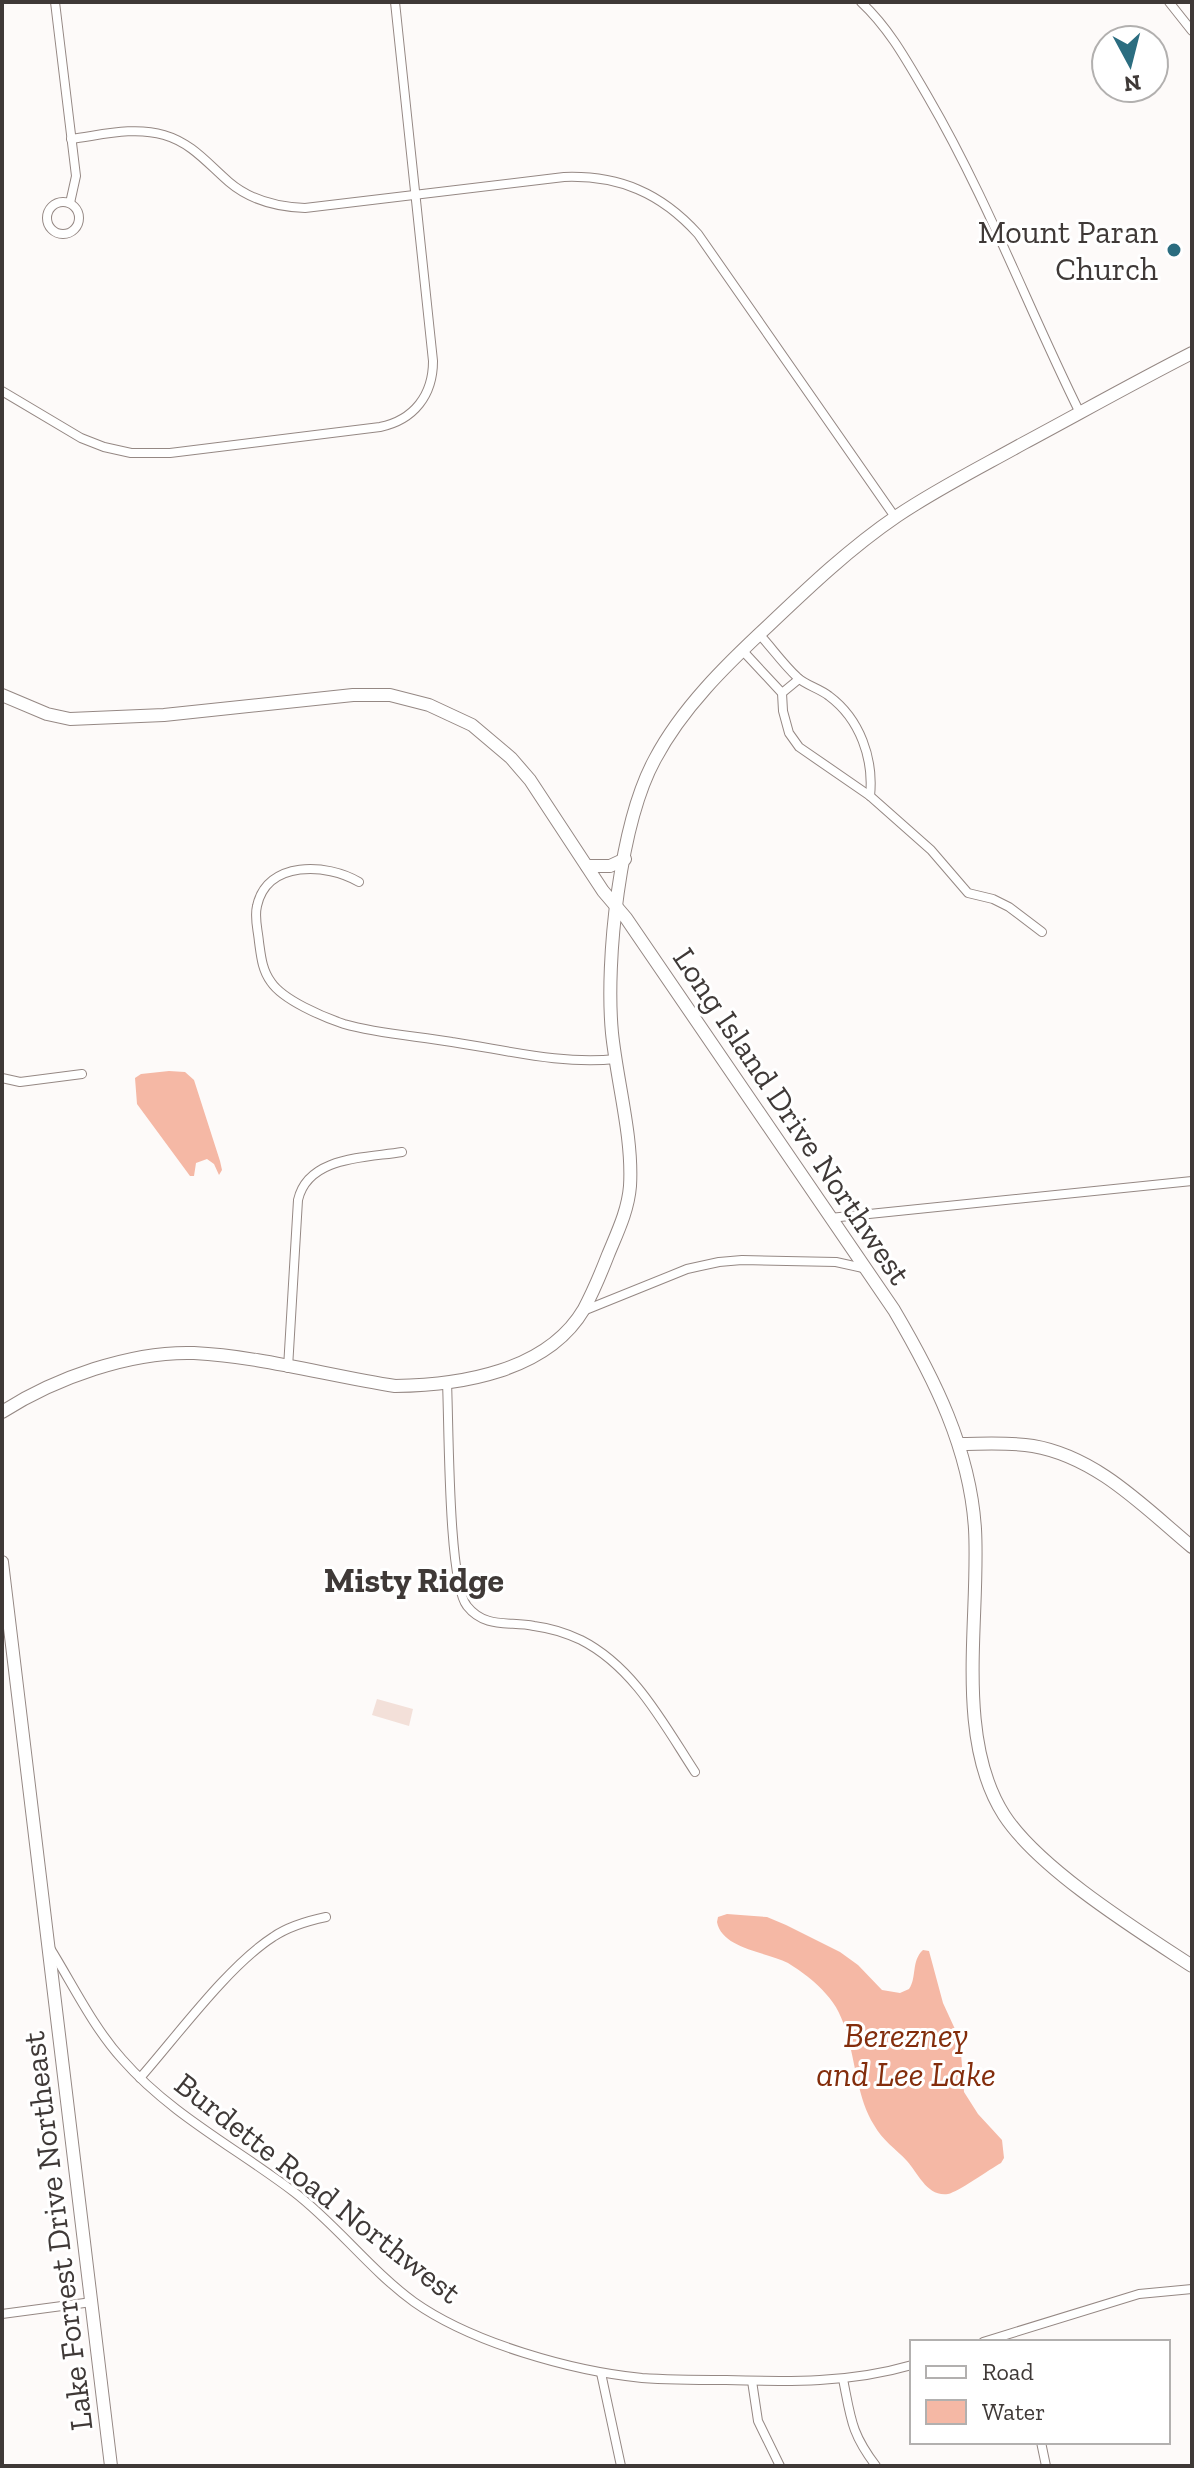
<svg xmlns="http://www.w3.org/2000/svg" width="1194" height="2468" font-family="'Zilla Slab',serif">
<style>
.green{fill:#f3e0d9}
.water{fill:#f5b8a5}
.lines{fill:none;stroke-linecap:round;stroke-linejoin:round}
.street-casing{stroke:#958884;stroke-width:10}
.secondary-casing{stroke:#958884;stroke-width:14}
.street{stroke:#fff;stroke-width:8}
.secondary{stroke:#fff;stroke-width:12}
.poi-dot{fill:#2b6d80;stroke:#fff;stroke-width:3}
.labels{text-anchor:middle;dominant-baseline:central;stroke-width:6;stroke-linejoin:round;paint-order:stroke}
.poi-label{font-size:32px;fill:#3f3937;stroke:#fff;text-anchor:end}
.street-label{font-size:32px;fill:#3f3937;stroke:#fff}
.neighbourhood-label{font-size:34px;font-weight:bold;fill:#3f3937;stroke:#fff}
.water-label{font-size:34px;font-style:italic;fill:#832d0c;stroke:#fff}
</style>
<rect width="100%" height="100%" fill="#fdfaf9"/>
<!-- green -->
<path class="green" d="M377 1699 413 1709 409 1726 372 1715Z"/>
<!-- water -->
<g class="water">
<path d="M169 1071 185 1072 194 1080 220 1161 222 1170 219 1175 214 1164 207 1159 196 1163 194 1176H190L137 1104 135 1078 141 1074Z"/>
<path d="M727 1914 767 1917 786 1925 840 1952 858 1965 882 1990 900 1993 909 1989C917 1977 911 1961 923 1950L929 1951 943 2003 960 2040 964 2092 978 2114 1002 2140 1004 2158 1001 2163C990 2169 958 2192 948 2194 927 2197 918 2173 907 2161 896 2149 882 2140 874 2125 850 2087 857 2026 826 1994 816 1982 801 1971 788 1963 767 1952 722 1949 717 1922L718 1917Z"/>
</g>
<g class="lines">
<defs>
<g id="street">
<path d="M55 2 76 176 70 203"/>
<path d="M861 2C890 29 908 63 928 97 987 198 1028 308 1080 413"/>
<path d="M1169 2 1192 31"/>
<path d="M71 139C102 135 134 126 164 135 192 143 208 164 229 182 250 200 278 207 305 208L564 177C619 175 661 193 698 234L895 517"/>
<circle cx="63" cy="218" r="16"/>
<path d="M2 391 81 438 104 447 131 453H170L380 427C414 420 433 395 433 361L395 2"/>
<path d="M759 634C772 648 783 664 797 677 805 685 819 688 829 696 860 719 874 759 870 796"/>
<path d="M742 650 782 693 783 711 789 733 799 747 870 796 931 850 968 893 993 899 1009 907 1042 932"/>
<path d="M782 693 799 679"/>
<path d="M359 882C327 863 267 860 257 906 254 918 258 930 259 942 261 956 262 970 271 982 283 1000 323 1017 344 1024 379 1034 417 1036 452 1042 506 1050 562 1065 616 1059"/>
<path d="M2 1078 20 1082 82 1074"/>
<path d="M830 1218 1192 1181"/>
<path d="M583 1311 687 1269 719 1262 742 1260 836 1262 863 1268"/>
<path d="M288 1368 298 1200C308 1156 366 1158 402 1152"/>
<path d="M447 1383C449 1423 448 1583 467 1606 485 1629 510 1621 534 1626 550 1628 566 1633 581 1640 634 1667 663 1723 695 1772"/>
<path d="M50 1948C73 1985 93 2027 122 2059 170 2114 236 2148 294 2192 337 2225 370 2270 414 2302 472 2343 572 2371 642 2378 670 2380 698 2380 726 2380 790 2382 850 2383 912 2365"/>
<path d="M140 2078C177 2036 228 1966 273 1937 289 1926 307 1921 326 1917"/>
<path d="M2 2314 92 2302"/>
<path d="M983 2342 1139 2294 1192 2289"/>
<path d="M601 2373 621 2466"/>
<path d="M843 2379C851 2419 851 2433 876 2466"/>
<path d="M752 2381 758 2421 780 2466"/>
<path d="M1041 2442 1046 2466"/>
</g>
<g id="secondary">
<path d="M2 695 47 714 70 719 164 715 353 695H390L429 705 472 725 511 758 530 780 603 891 626 918 894 1310C934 1378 970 1449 975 1529 980 1618 954 1737 1004 1815 1039 1869 1137 1930 1192 1966"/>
<path d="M587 866H610L625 859"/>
<path d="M2 1412C55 1378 131 1351 194 1353 258 1356 330 1376 395 1386 460 1385 547 1372 584 1309 593 1292 601 1273 608 1255 617 1233 628 1211 630 1186 633 1137 617 1082 612 1033 605 960 620 823 655 759 682 708 726 665 768 626 809 587 850 548 897 516 937 489 981 467 1024 443 1080 413 1135 382 1192 353"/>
<path d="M959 1444C983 1444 1009 1442 1033 1446 1097 1457 1144 1507 1192 1547"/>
<path d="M2 1562 111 2466"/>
</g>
</defs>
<!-- street casing -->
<use href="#street" class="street-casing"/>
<!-- secondary casing -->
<use href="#secondary" class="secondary-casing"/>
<!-- street -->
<use href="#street" class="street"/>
<!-- secondary -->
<use href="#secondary" class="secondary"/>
</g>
<!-- markers -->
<circle class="poi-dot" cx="1174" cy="250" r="8"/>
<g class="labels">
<!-- poi labels -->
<g class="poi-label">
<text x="1158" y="232">Mount Paran<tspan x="1158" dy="37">Church</tspan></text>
</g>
<!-- street labels -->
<g class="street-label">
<text transform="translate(792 1116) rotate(56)">Long Island Drive Northwest</text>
<text transform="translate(318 2188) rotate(38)">Burdette Road Northwest</text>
<text transform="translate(57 2231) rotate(-97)">Lake Forrest Drive Northeast</text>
</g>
<!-- neighbourhood labels -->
<g class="neighbourhood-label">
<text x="414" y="1580">Misty Ridge</text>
</g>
<!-- water labels -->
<g class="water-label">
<text x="906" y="2035">Berezney<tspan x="906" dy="39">and Lee Lake</tspan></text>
</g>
</g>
<!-- border -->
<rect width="1194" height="2468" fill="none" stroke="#3f3937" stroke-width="8"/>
<!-- legend -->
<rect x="910" y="2340" width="260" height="104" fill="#ffffff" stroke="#b2b0af" stroke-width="2"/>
<rect x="926" y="2366" width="40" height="12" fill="#ffffff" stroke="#b2b0af" stroke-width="2"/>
<text x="982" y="2380" font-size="24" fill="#3f3937">Road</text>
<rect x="926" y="2400" width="40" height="24" fill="#f5b8a5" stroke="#b2b0af" stroke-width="2"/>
<text x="982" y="2420" font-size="24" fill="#3f3937">Water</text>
<!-- north arrow -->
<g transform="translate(1130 64) rotate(173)"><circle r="38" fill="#ffffff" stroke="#b2b0af" stroke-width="2"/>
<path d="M0-6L14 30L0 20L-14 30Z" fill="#2b6d80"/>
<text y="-12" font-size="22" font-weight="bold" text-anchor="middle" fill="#3f3937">N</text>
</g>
</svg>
